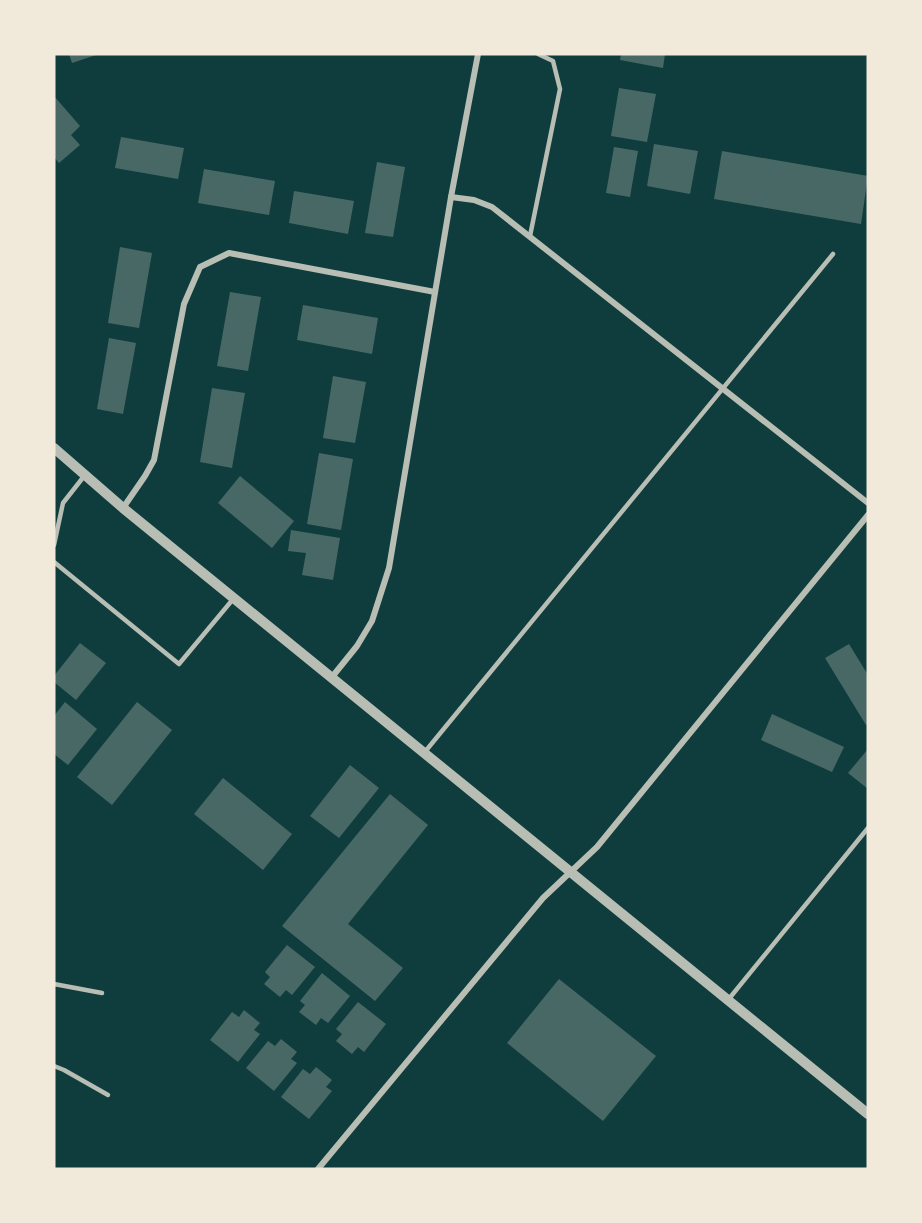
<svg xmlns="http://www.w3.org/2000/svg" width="922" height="1223" font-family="Jost,sans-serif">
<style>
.building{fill:#486865}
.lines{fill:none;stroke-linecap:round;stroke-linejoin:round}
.service{stroke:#b8beb3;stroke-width:4.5}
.minor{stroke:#b8beb3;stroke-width:6}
.tertiary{stroke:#b8beb3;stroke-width:10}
</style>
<rect width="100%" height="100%" fill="#0f3d3e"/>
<!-- building -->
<g class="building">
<path d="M69 54H99L72 63Z"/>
<path d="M621 54H665L663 68 620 60Z"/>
<path d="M619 88 656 94 647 142 611 136Z"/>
<path d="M54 96 80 126 71 135 80 145 59 163 54 157Z"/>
<path d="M121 137 184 148 178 179 115 168Z"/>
<path d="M654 144 698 151 690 194 647 186Z"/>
<path d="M614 147 638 151 630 197 606 193Z"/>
<path d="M722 151 868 176 861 224 714 199Z"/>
<path d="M377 162 405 167 393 237 365 233Z"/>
<path d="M204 169 275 181 269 215 198 203Z"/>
<path d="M294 191 354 201 348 234 289 223Z"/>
<path d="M120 247 152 253 139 328 108 323Z"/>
<path d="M230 292 261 297 248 371 217 366Z"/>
<path d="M303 305 378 318 372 354 297 340Z"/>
<path d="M109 338 136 343 123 414 97 409Z"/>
<path d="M333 376 366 382 355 443 323 438Z"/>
<path d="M212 388 245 393 232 468 200 462Z"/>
<path d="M319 453 353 459 341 530 307 524Z"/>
<path d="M240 476 294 521 272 548 218 503Z"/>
<path d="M291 530 340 538 333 580 302 575 306 553 288 551Z"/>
<path d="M80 643 106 663 76 700 54 682V676Z"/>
<path d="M849 644 868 675V724L866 725 825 658Z"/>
<path d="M65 702 97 729 68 765 54 754V716Z"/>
<path d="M137 702 172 730 112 805 77 777Z"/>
<path d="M772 714 844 747 832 772 761 740Z"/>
<path d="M868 749V789L848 773Z"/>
<path d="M350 765 379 788 339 838 310 816Z"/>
<path d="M223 778 292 834 263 870 194 814Z"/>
<path d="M390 794 428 825 348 924 403 968 375 1001 282 926Z"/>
<path d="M287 945 315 967 292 995 286 990 280 997 264 984 270 977 265 972Z"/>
<path d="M322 973 350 996 328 1023 321 1018 316 1025 299 1012 305 1005 300 1001Z"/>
<path d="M559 979 656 1056 603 1121 507 1043Z"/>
<path d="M358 1002 386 1024 364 1052 358 1047 352 1054 336 1041 342 1034 336 1029Z"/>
<path d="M244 1010 260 1023 254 1030 260 1034 238 1062 210 1040 232 1012 239 1017Z"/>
<path d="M281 1039 297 1052 291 1059 297 1063 274 1091 246 1068 268 1041 275 1046Z"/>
<path d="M316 1067 332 1080 326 1087 332 1091 309 1119 281 1097 303 1069 310 1074Z"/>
</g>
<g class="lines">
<!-- service -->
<g class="service">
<path d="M530 236 560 89 553 61 538 54"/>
<path d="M54 545 63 503 85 475"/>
<path d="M54 562 179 664 234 598"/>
<path d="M424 753 833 254"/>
<path d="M54 984 102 993"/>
<path d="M728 1000 868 828"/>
<path d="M54 1066 64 1070 108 1095"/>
</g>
<!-- minor -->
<g class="minor">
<path d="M451 197 474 200 492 207 868 503"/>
<path d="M123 508 145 476 154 460 184 304 200 267 229 253 435 292"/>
<path d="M332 677 357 646 372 621 389 568 451 197 478 54"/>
<path d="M318 1169 543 898 597 847 868 515"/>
</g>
<!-- tertiary -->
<path class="tertiary" d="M54 448 123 508 868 1114"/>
</g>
<!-- border -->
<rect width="922" height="1223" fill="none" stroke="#f1e9da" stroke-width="111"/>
</svg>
